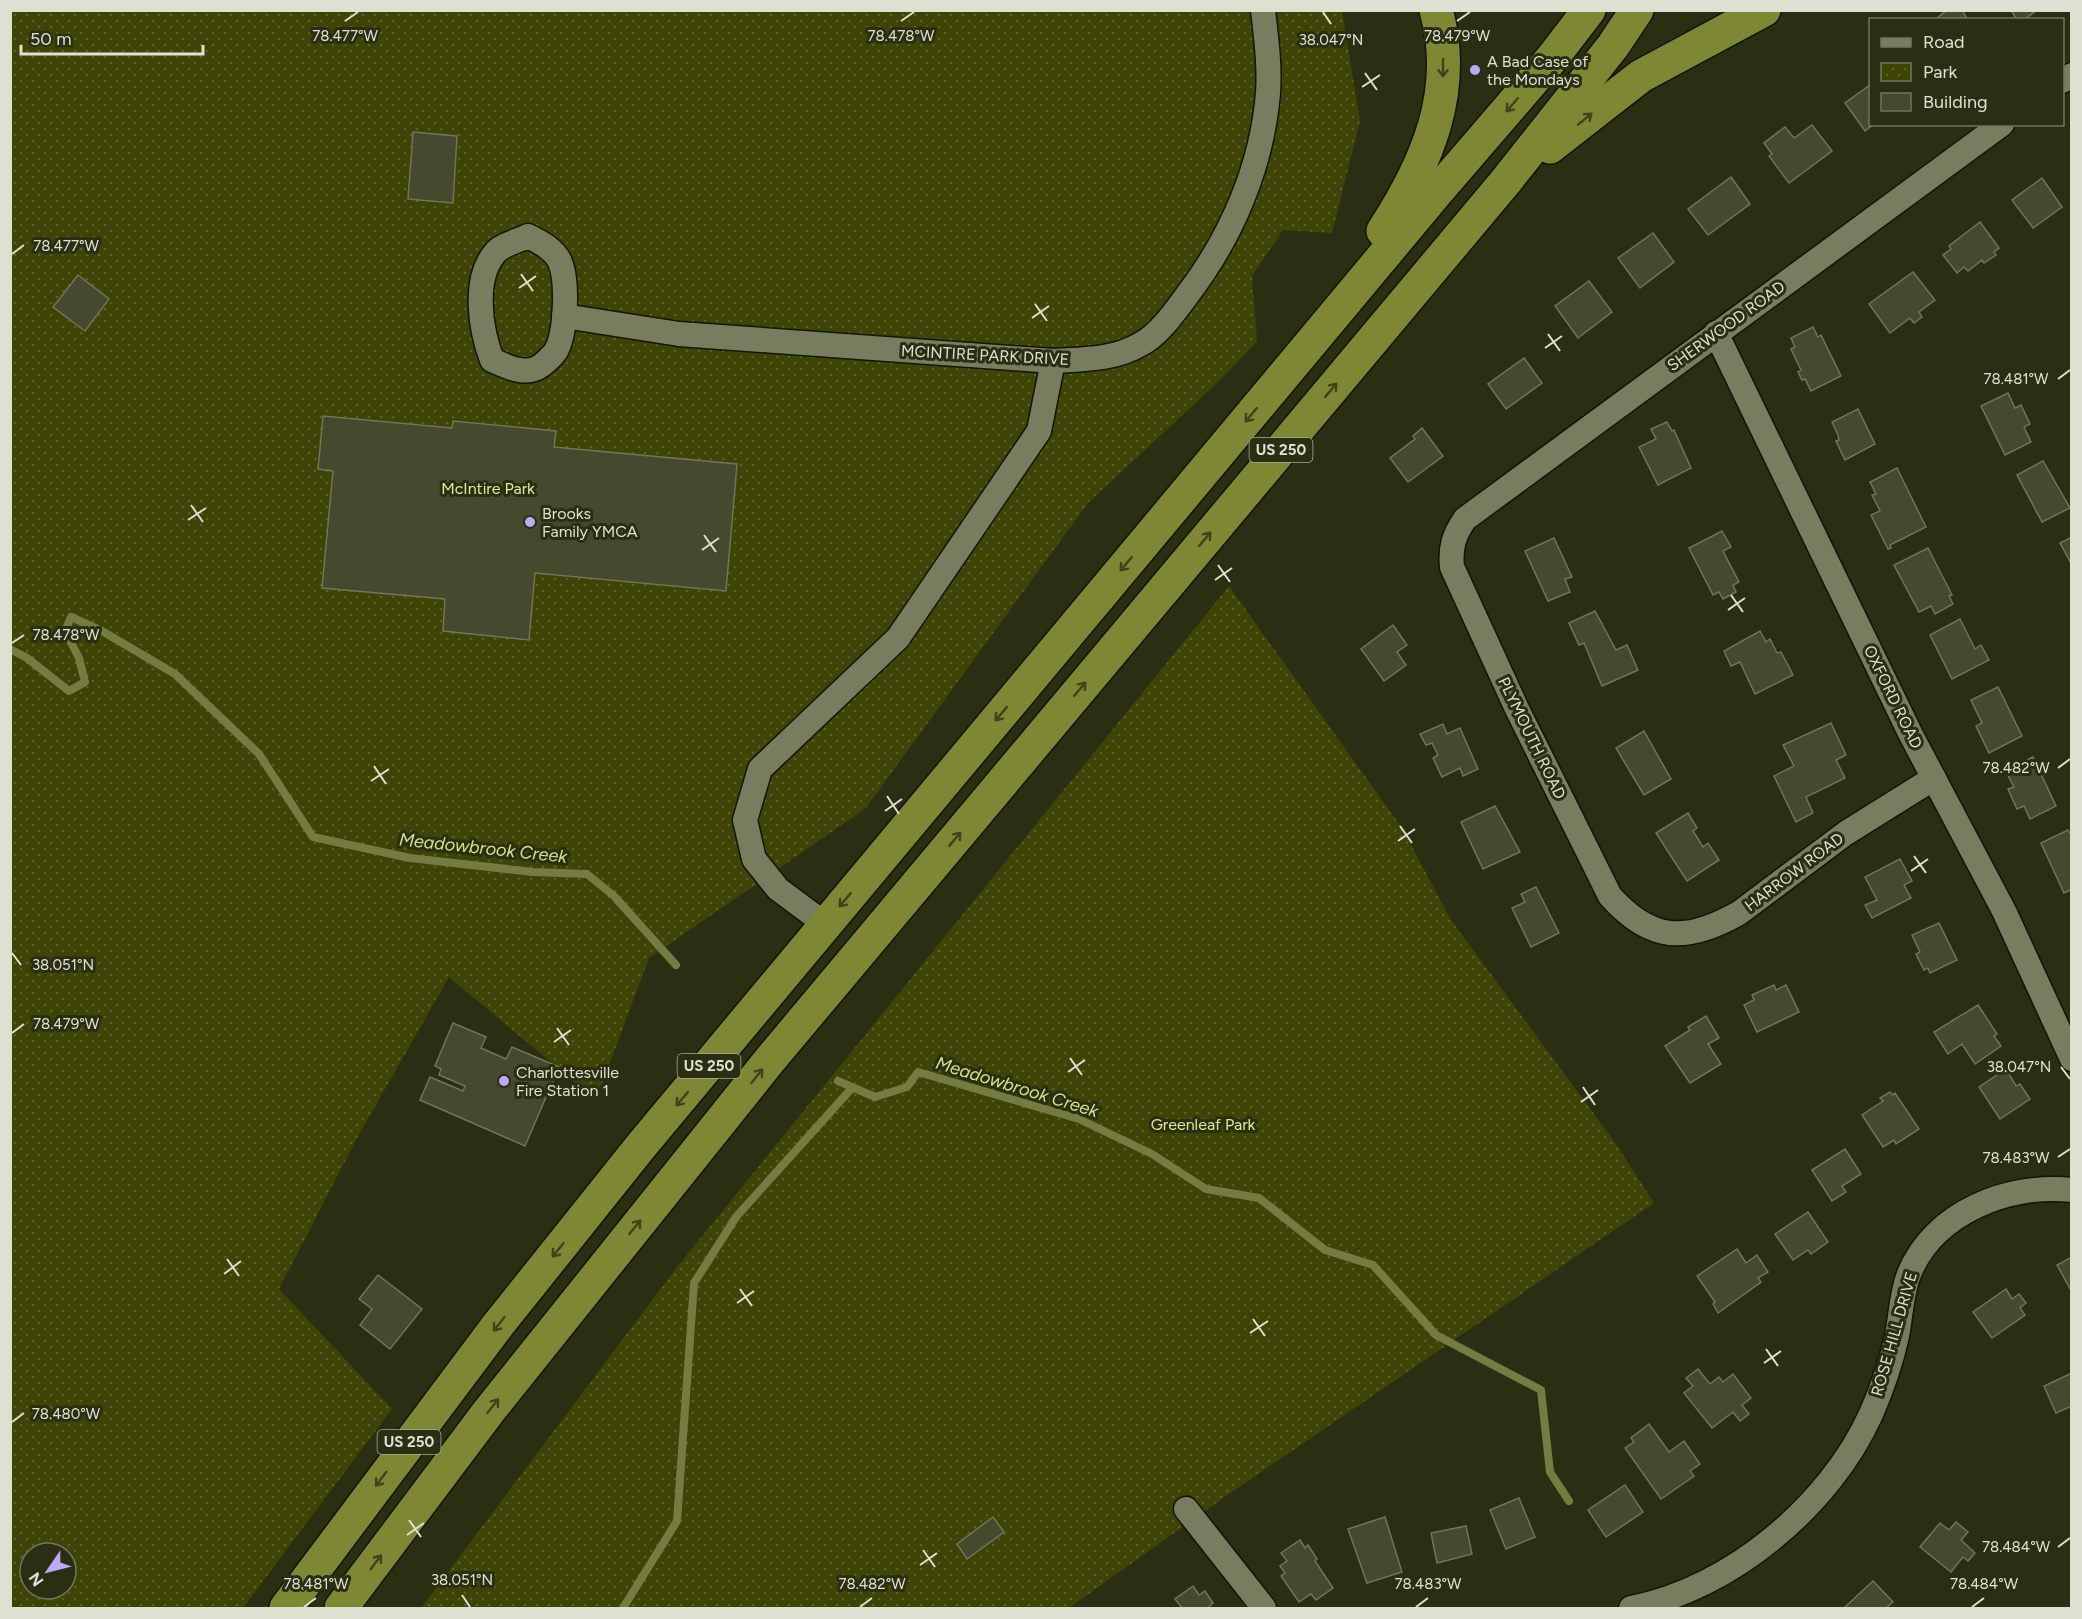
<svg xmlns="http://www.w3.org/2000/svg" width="2082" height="1619" font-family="Figtree,sans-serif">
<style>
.park{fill:url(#park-dots);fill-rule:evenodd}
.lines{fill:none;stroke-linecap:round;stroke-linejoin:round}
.stream{stroke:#747c42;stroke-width:8}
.building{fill:#45492d;stroke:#707557;stroke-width:1.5}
.street-casing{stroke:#131600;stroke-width:27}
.highway-casing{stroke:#131600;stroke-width:36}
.street{stroke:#787d5f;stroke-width:24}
.highway{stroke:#7e8834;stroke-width:33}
.oneway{stroke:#3f441b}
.ticks{fill:none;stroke:#dee1d1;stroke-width:2}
.poi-dot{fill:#bda9f5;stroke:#2a2e13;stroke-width:2}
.labels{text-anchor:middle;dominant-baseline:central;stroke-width:6;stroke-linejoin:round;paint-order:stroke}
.shield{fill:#2a2e13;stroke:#a8ab98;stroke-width:1.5}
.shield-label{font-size:15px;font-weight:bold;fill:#dee1d1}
.poi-label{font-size:16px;fill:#dee1d1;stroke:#2a2e13;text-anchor:start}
.street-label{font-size:16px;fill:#dee1d1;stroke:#2a2e13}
.park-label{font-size:16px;fill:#ddeb93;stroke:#2a2e13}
.water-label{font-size:18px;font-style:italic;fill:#d3e189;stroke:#2a2e13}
.ticks-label{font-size:15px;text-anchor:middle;fill:#dee1d1;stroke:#2a2e13;stroke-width:6;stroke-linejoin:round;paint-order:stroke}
</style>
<defs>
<pattern id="park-dots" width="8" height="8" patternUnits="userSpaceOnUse" patternTransform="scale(1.5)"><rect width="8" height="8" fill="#3e4406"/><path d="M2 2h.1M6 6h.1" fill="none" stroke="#595f29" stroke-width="1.8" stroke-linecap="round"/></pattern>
</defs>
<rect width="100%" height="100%" fill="#2a2e13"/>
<!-- park -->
<g class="park">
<path d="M11 11H1342L1360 121 1332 233 1283 230 1252 276 1257 342 1215 385 1088 503 865 809 649 958 596 1100 449 977 357 1138 279 1289 392 1409 243 1608H11ZM30 1553H66V1589H30Z"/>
<path d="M1229 586 1402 828 1451 920 1616 1144 1654 1203 1226 1496 1069 1608H421L677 1267Z"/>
</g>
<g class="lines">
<!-- stream -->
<g class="stream">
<path d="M10 649 27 658 69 691 85 682 79 658 65 631 71 617 102 631 175 674 259 754 313 837 410 858 533 872 587 874 614 896 676 965"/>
<path d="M838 1081 875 1097 907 1087 918 1072 1079 1119 1152 1154 1206 1189 1259 1198 1325 1250 1373 1265 1436 1335 1541 1390 1550 1472 1569 1501"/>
<path d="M623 1608 677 1521 694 1283 736 1217 852 1088"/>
</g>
</g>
<!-- building -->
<g class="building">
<path d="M1947 10H1962L1968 20H1935Z"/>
<path d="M2011 10H2037L2024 20H2017Z"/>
<path d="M1870 85V124H1874L1865 131 1845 103Z"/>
<path d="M1812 125 1832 151 1789 183 1769 156 1772 154 1764 143 1785 127 1794 138Z"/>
<path d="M413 132 457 136 453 203 408 199Z"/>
<path d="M1731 177 1750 204 1708 235 1688 209Z"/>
<path d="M2042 178 2062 207 2033 228 2012 200Z"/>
<path d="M1980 222 1999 248 1994 252 1996 255 1984 263 1982 260 1968 271 1964 267 1957 273 1943 255 1951 249 1949 246Z"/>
<path d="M1653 233 1674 262 1640 288 1618 258Z"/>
<path d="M1913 272 1935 300 1919 312 1922 317 1914 323 1910 318 1890 333 1869 304Z"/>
<path d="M78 275 109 299 85 331 53 307Z"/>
<path d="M1589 281 1612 312 1578 338 1555 306Z"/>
<path d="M1813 327 1818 337 1821 335 1841 376 1811 391 1805 379 1802 380 1798 372 1801 370 1791 349 1795 347 1791 338Z"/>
<path d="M1524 358 1542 383 1506 409 1488 384Z"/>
<path d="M2008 393 2015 408 2021 405 2030 424 2024 427 2031 442 2005 455 1981 406Z"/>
<path d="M1858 409 1875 444 1845 460 1836 441 1839 440 1838 435 1832 422Z"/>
<path d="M323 416 452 428 453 421 556 431 554 447 737 464 726 591 535 573 529 640 443 631 445 599 322 588 333 471 318 469Z"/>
<path d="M1667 422 1672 431 1674 430 1691 468 1658 485 1639 447 1656 439 1651 429Z"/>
<path d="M1422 428 1443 456 1408 482 1390 458 1415 439 1413 436Z"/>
<path d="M2043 461 2070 508 2042 522 2017 475Z"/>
<path d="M1897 468 1926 527 1890 545 1891 548 1888 549 1871 515 1880 511 1872 495 1876 494 1870 482Z"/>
<path d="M1722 531 1731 547 1723 551 1739 582 1733 585 1736 592 1723 599 1719 592 1713 595 1689 548Z"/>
<path d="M2072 537V565L2060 543Z"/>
<path d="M1554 538 1572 577 1565 579 1570 592 1548 601 1525 551Z"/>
<path d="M1928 548 1952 595 1949 596 1953 604 1935 614 1931 606 1919 612 1894 565Z"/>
<path d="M1595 611 1616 650 1627 645 1638 670 1602 686 1584 643 1579 645 1569 623Z"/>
<path d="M1960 619 1975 649 1981 645 1989 660 1952 679 1930 635Z"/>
<path d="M1393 625 1407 645 1397 652 1406 665 1384 681 1361 649Z"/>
<path d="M1760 631 1766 642 1770 639 1777 653 1781 652 1793 675 1755 694 1740 662 1731 666 1724 651Z"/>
<path d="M1998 687 2022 736 1989 753 1976 726 1982 723 1971 700Z"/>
<path d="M1831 723 1846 755 1836 760 1845 778 1806 797 1813 813 1796 822 1774 776 1794 766 1783 745Z"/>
<path d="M1443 724 1447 734 1460 728 1478 769 1463 776 1460 768 1442 777 1433 758 1438 755 1432 743 1426 745 1420 734Z"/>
<path d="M1644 731 1671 779 1644 795 1616 748Z"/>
<path d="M2033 757 2056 806 2030 819 2024 806 2017 809 2008 789 2014 787 2005 770Z"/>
<path d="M1495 806 1520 852 1483 869 1461 822Z"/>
<path d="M1688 813 1697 828 1693 831 1703 847 1708 843 1719 860 1687 881 1656 833Z"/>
<path d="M2068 830 2072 837V889L2064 893 2041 843Z"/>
<path d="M1900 859 1912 881 1904 885 1911 898 1872 918 1865 905 1877 900 1865 877Z"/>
<path d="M1536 887 1559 933 1531 947 1512 908 1525 902 1521 894Z"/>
<path d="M1939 923 1957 960 1930 973 1928 968 1924 970 1916 954 1920 952 1912 935Z"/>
<path d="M1774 985 1776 990 1786 985 1799 1012 1757 1032 1744 1005 1754 1000 1752 995Z"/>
<path d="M1978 1005 1997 1034 1994 1036 2001 1046 1975 1064 1962 1044 1948 1054 1934 1032Z"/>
<path d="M1706 1016 1719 1038 1708 1044 1721 1064 1690 1083 1665 1046 1690 1030 1688 1027Z"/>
<path d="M453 1023 486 1037 481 1048 506 1059 512 1047 559 1067 525 1146 420 1100 430 1077 463 1091 465 1086 439 1075 441 1069 435 1066Z"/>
<path d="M2006 1069 2016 1086 2020 1084 2030 1099 2000 1119 1979 1087Z"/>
<path d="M1890 1092 1893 1095 1895 1093 1919 1129 1896 1144 1894 1140 1883 1147 1862 1115 1883 1101 1880 1098Z"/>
<path d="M1845 1149 1861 1174 1842 1186 1846 1192 1832 1201 1812 1170Z"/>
<path d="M1808 1212 1828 1242 1811 1254 1808 1250 1793 1260 1775 1234Z"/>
<path d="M1737 1249 1746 1263 1757 1255 1768 1272 1758 1278 1761 1282 1718 1313 1713 1304 1715 1302 1697 1276Z"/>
<path d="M2072 1257V1292L2057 1265Z"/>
<path d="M378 1275 422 1309 390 1349 360 1325 372 1309 359 1299Z"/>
<path d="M2006 1289 2012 1299 2019 1294 2026 1303 2020 1308 2025 1315 1992 1338 1973 1312Z"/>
<path d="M1698 1369 1710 1384 1719 1377 1723 1382 1733 1374 1751 1398 1742 1405 1749 1414 1740 1421 1733 1412 1712 1428 1684 1393 1693 1386 1686 1378Z"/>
<path d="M2072 1373V1406L2056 1413 2044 1386Z"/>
<path d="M1649 1424 1669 1452 1684 1441 1700 1464 1690 1471 1694 1476 1661 1499 1625 1448 1634 1442 1631 1438Z"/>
<path d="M1625 1485 1643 1512 1606 1537 1588 1510Z"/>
<path d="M1519 1498 1535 1537 1506 1549 1490 1510Z"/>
<path d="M993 1517 1004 1532 967 1559 957 1544Z"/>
<path d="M1385 1517 1402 1572 1367 1583 1348 1529Z"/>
<path d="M1956 1522 1968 1532 1961 1540 1975 1553 1968 1561 1963 1557 1951 1572 1920 1547 1940 1523 1949 1530Z"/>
<path d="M1466 1526 1472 1554 1437 1563 1431 1533Z"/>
<path d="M1300 1540 1305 1548 1308 1545 1317 1559 1315 1561 1333 1588 1316 1600 1311 1594 1299 1602 1281 1576 1285 1573 1280 1566 1287 1561 1281 1553Z"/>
<path d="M1873 1581 1893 1602 1886 1608H1844Z"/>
<path d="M1193 1586 1199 1595 1205 1591 1213 1603 1208 1608H1182L1175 1599Z"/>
</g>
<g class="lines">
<defs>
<g id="street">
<path d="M2062 81 2072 75"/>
<path d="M528 236C540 242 554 249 560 262 568 281 566 330 557 349 555 354 542 366 537 368 522 375 506 366 492 360 481 331 472 280 495 253 501 245 518 241 528 236Z"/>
<path d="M564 316 679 334 1053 361C1084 359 1114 360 1141 344 1159 335 1176 310 1188 294 1232 236 1262 166 1268 93 1270 65 1266 38 1263 10"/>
<path d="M1716 333 1911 735 2004 911 2072 1059"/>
<path d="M1934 778 1846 833 1739 913C1686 943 1651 942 1610 896L1517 709 1452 567C1450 547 1454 535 1465 519L2002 124"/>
<path d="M825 924 778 889 754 859 745 820 760 769 898 638 1039 431 1053 361"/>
<path d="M1186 1509 1264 1608"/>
<path d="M1631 1608C1731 1589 1830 1505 1871 1414 1882 1389 1891 1363 1897 1336 1901 1316 1901 1294 1909 1274 1934 1212 2009 1183 2072 1190"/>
</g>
<g id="highway">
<path d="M1550 147 1641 76 1764 10"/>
<path d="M1383 231C1426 165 1459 91 1436 10"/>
<path d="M286 1608 498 1325 641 1146 1436 193 1553 57 1589 10"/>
<path d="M341 1608 489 1411 769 1061 1506 181 1613 46 1637 10"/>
</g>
</defs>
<!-- street casing -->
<use href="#street" class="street-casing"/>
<!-- highway casing -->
<use href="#highway" class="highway-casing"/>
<!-- street -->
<use href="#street" class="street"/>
<!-- highway -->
<use href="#highway" class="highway"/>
</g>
<!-- one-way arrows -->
<defs><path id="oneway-shaft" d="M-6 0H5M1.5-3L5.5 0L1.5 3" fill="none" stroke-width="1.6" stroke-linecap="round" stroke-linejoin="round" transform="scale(1.5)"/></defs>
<g class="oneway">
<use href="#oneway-shaft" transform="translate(1443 68) rotate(90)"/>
<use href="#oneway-shaft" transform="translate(1512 105) rotate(131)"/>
<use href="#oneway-shaft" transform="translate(1585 119) rotate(-39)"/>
<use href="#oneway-shaft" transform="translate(1331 390) rotate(-50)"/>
<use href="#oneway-shaft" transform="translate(1251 415) rotate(130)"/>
<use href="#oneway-shaft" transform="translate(1205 539) rotate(-50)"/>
<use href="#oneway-shaft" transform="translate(1126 564) rotate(130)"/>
<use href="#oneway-shaft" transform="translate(1080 689) rotate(-50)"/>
<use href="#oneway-shaft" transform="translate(1001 714) rotate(130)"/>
<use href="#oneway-shaft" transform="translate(955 839) rotate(-50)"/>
<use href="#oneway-shaft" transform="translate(845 900) rotate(130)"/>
<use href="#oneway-shaft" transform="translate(757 1076) rotate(-51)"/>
<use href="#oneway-shaft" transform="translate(682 1099) rotate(130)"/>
<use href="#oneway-shaft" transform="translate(635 1227) rotate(-51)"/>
<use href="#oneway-shaft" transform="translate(558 1250) rotate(129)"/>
<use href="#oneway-shaft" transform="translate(499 1324) rotate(128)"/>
<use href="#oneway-shaft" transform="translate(493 1406) rotate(-52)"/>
<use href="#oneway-shaft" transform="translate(381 1479) rotate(127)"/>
<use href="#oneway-shaft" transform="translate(376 1562) rotate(-53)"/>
</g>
<!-- ticks -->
<path class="ticks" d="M1323 12 1331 24M345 21 358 12M901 21 914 12M1457 21 1470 12M1365 73 1377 90M1362 87 1380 75M12 254 24 245M521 274 533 291M519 288 536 276M1035 304 1047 321M1032 318 1049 306M1548 334 1560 351M1545 348 1562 336M2058 379 2070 370M191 505 203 522M188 520 206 508M704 535 716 552M702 550 719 538M1218 565 1230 582M1215 580 1232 568M1731 595 1743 612M1728 610 1745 598M12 643 24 635M374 766 386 784M2058 768 2070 759M371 781 389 769M887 796 899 814M885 811 902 799M1400 826 1412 843M1398 841 1415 829M1914 856 1926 873M1911 871 1928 859M12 953 21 965M557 1028 569 1045M12 1033 24 1024M554 1042 571 1030M1070 1058 1082 1075M2061 1067 2070 1079M1068 1072 1085 1060M1583 1087 1595 1105M1581 1102 1598 1090M2058 1157 2070 1149M227 1259 239 1276M224 1274 241 1261M740 1289 752 1306M737 1303 754 1291M1253 1319 1265 1336M1250 1333 1268 1321M1766 1349 1778 1366M1764 1363 1781 1351M12 1422 24 1413M409 1520 421 1537M407 1535 424 1523M2058 1547 2070 1538M923 1550 935 1567M920 1565 937 1553M462 1595 470 1607M304 1607 316 1598M860 1607 872 1598M1416 1607 1428 1598M1972 1607 1984 1598"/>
<!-- markers -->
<g class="poi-dot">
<circle cx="1475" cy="70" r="6"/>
<circle cx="530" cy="522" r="6"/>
<circle cx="504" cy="1081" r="6"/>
</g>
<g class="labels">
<!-- shield labels -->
<g class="shield">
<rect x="1249.5" y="438" width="63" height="24" rx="4.5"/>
<rect x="677.5" y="1054" width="63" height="24" rx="4.5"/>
<rect x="377.5" y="1430" width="63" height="24" rx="4.5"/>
</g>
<g class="shield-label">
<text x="1281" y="450">US 250</text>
<text x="709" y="1066">US 250</text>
<text x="409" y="1442">US 250</text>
</g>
<!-- poi labels -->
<g class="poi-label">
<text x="1487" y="61">A Bad Case of<tspan x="1487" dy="18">the Mondays</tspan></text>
<text x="542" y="513">Brooks<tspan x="542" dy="18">Family YMCA</tspan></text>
<text x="516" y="1072">Charlottesville<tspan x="516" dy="18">Fire Station 1</tspan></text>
</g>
<!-- street labels -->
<g class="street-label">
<text transform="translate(1726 326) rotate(-36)">SHERWOOD ROAD</text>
<text transform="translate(985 355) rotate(3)">MCINTIRE PARK DRIVE</text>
<text transform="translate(1893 697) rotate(64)">OXFORD ROAD</text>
<text transform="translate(1532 738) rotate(64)">PLYMOUTH ROAD</text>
<text transform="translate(1794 872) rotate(-37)">HARROW ROAD</text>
<text transform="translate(1894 1334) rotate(-74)">ROSE HILL DRIVE</text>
</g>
<!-- park labels -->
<g class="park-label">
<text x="488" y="488">McIntire Park</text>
<text x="1203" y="1124">Greenleaf Park</text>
</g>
<!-- water labels -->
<g class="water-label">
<text transform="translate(483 848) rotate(6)">Meadowbrook Creek</text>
<text transform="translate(1017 1087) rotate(17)">Meadowbrook Creek</text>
</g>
</g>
<g class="ticks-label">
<text x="345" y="41">78.477°W</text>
<text x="901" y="41">78.478°W</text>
<text x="1457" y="41">78.479°W</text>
<text x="1331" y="45">38.047°N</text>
<text x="66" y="251">78.477°W</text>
<text x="2016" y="384">78.481°W</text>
<text x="66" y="640">78.478°W</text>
<text x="2016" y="773">78.482°W</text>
<text x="63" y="970">38.051°N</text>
<text x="66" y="1029">78.479°W</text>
<text x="2019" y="1072">38.047°N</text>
<text x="2016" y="1163">78.483°W</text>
<text x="66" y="1419">78.480°W</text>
<text x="2016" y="1552">78.484°W</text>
<text x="462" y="1585">38.051°N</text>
<text x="316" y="1589">78.481°W</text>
<text x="872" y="1589">78.482°W</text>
<text x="1428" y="1589">78.483°W</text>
<text x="1984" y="1589">78.484°W</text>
</g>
<!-- border -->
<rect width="2082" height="1619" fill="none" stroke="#dee1d1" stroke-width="24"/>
<!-- legend -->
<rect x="1869" y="18" width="195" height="108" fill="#2a2e13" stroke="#72765f" stroke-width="1.5"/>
<rect x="1881" y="38" width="30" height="9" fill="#787d5f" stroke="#72765f" stroke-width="1.5"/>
<text x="1923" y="48" font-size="18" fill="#dee1d1">Road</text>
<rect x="1881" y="63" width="30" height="18" fill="url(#park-dots)" stroke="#72765f" stroke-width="1.5"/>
<text x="1923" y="78" font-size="18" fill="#dee1d1">Park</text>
<rect x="1881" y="93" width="30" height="18" fill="#45492d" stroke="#72765f" stroke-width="1.5"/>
<text x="1923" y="108" font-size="18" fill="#dee1d1">Building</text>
<!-- north arrow -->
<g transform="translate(48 1571) rotate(235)"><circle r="28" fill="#2a2e13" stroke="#72765f" stroke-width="1.5"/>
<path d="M0-4.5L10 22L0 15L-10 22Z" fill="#bda9f5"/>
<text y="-9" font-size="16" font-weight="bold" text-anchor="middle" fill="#dee1d1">N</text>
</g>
<!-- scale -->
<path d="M21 45v9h182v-9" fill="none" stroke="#dee1d1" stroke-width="3"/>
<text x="30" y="45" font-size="18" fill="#dee1d1" stroke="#2a2e13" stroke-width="4.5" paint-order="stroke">50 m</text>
</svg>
